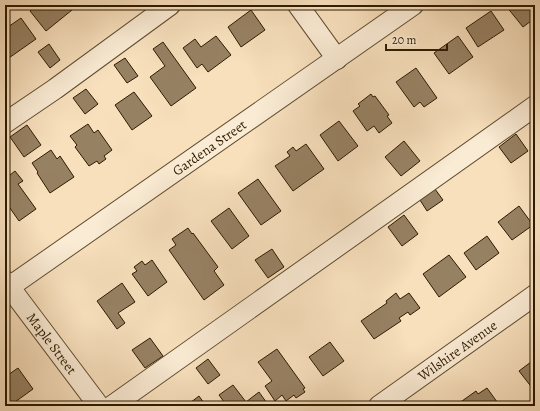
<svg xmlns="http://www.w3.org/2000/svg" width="540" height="411" font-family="Alegreya,serif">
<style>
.building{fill:#978163;stroke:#2d1b01}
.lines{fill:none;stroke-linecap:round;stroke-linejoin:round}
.minor-casing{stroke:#604c30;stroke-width:22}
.minor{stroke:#faebd4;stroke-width:20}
.labels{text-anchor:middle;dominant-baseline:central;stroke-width:4;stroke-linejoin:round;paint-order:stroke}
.street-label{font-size:14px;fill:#2d1b01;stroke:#faebd4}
</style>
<rect width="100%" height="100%" fill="#f8e0bd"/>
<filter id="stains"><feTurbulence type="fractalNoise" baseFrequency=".005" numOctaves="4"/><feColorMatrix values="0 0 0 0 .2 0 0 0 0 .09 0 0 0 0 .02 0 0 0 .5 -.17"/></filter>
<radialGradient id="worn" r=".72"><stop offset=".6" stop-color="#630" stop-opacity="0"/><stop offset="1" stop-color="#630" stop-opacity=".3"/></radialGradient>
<!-- building -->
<g class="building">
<path d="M38 5H68L72 10 46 31 30 11Z"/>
<path d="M507 5H535V25L531 21 523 27 506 6Z"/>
<path d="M251 10 265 30 241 47 228 27Z"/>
<path d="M491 11 504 30 478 47 466 28Z"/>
<path d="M21 18 36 39 6 60 5 58V29Z"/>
<path d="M216 36 231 55 208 72 202 64 197 68 183 48 195 39 201 47Z"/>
<path d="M458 36 473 57 449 74 434 53Z"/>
<path d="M163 42 196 88 171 106 150 77 165 66 153 49Z"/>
<path d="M49 44 60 60 50 68 38 52Z"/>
<path d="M125 58 138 76 127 83 114 65Z"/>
<path d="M416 68 437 98 424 107 420 102 414 107 396 82Z"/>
<path d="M86 89 98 104 85 114 73 98Z"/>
<path d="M134 92 152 116 132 130 115 105Z"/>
<path d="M371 94 373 97 375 96 389 115 387 116 392 123 379 133 374 126 367 131 353 111 360 106 358 104Z"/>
<path d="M339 121 358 146 338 161 320 135Z"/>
<path d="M88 124 94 133 98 130 112 150 104 156 106 159 99 164 97 161 89 166 75 147 77 145 70 136Z"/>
<path d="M27 125 41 145 24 157 10 137Z"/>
<path d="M516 134 528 151 511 163 499 147Z"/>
<path d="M404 141 420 161 401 176 385 157Z"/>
<path d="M306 144 324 169 293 191 275 166 290 156 287 152 293 147 296 151Z"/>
<path d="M51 150 57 159 60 156 74 177 50 193 37 173 38 172 32 163Z"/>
<path d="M15 171 23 181 18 184 36 209 19 221 5 201V179Z"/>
<path d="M258 179 281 211 261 225 238 193Z"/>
<path d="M435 189 443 200 427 211 420 200Z"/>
<path d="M519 206 533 225 512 240 498 222Z"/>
<path d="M229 208 249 236 232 249 211 221Z"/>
<path d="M404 215 418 234 402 246 388 227Z"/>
<path d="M188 228 192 234 193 233 218 267 214 271 224 285 204 300 169 250 176 245 172 239Z"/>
<path d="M487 236 499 253 476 270 464 253Z"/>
<path d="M272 249 284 267 268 278 255 260Z"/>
<path d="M449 255 466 277 439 297 423 274Z"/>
<path d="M152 260 167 282 148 296 132 274 137 271 134 267 142 261 145 265Z"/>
<path d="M122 283 135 302 118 313 125 323 117 329 97 301Z"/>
<path d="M396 293 400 299 409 293 420 308 410 315 408 312 399 318 401 321 374 339 361 321 387 303 386 301Z"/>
<path d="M150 338 163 356 145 368 132 350Z"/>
<path d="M330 342 344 361 323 376 309 357Z"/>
<path d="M277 349 305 388 303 389 305 392 296 398 294 395 286 401 282 395 275 401 265 386 272 381 258 362Z"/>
<path d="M208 359 220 375 208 384 196 368Z"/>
<path d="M535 359V387L533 389 519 371Z"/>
<path d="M18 368 33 389 15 402 18 406H5V377Z"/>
<path d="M233 385 246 402 259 392 269 406H227L219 395Z"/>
<path d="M487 388 500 406H455L476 391 478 394Z"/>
<path d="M199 396 206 406H186Z"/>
</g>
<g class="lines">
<defs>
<g id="minor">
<path d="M298 5 337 59"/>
<path d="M5 123 55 89 170 5"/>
<path id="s1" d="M5 281 99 406"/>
<path id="s2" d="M5 290 413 5"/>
<path d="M112 406 535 106"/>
<path id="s3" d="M379 406 535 295"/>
</g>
</defs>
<!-- minor casing -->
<use href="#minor" class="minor-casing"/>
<!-- minor -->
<use href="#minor" class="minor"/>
</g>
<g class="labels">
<!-- street labels -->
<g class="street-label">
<text stroke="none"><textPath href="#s2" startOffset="249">Gardena Street</textPath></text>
<text stroke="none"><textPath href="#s1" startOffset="78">Maple Street</textPath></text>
<text stroke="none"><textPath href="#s3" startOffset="96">Wilshire Avenue</textPath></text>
</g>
</g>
<!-- margin -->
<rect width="540" height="411" fill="none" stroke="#f8e0bd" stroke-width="20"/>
<rect x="6" y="6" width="528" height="399" fill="none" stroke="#2d1b01" stroke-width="2"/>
<rect x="10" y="10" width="520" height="391" fill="none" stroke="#2d1b01"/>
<!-- scale -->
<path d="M386 44v6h61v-6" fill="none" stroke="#2d1b01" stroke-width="2"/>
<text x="392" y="44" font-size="12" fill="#2d1b01" stroke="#faebd4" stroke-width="3" paint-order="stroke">20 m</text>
<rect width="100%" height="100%" filter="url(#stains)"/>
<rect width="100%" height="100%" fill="url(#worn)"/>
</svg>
